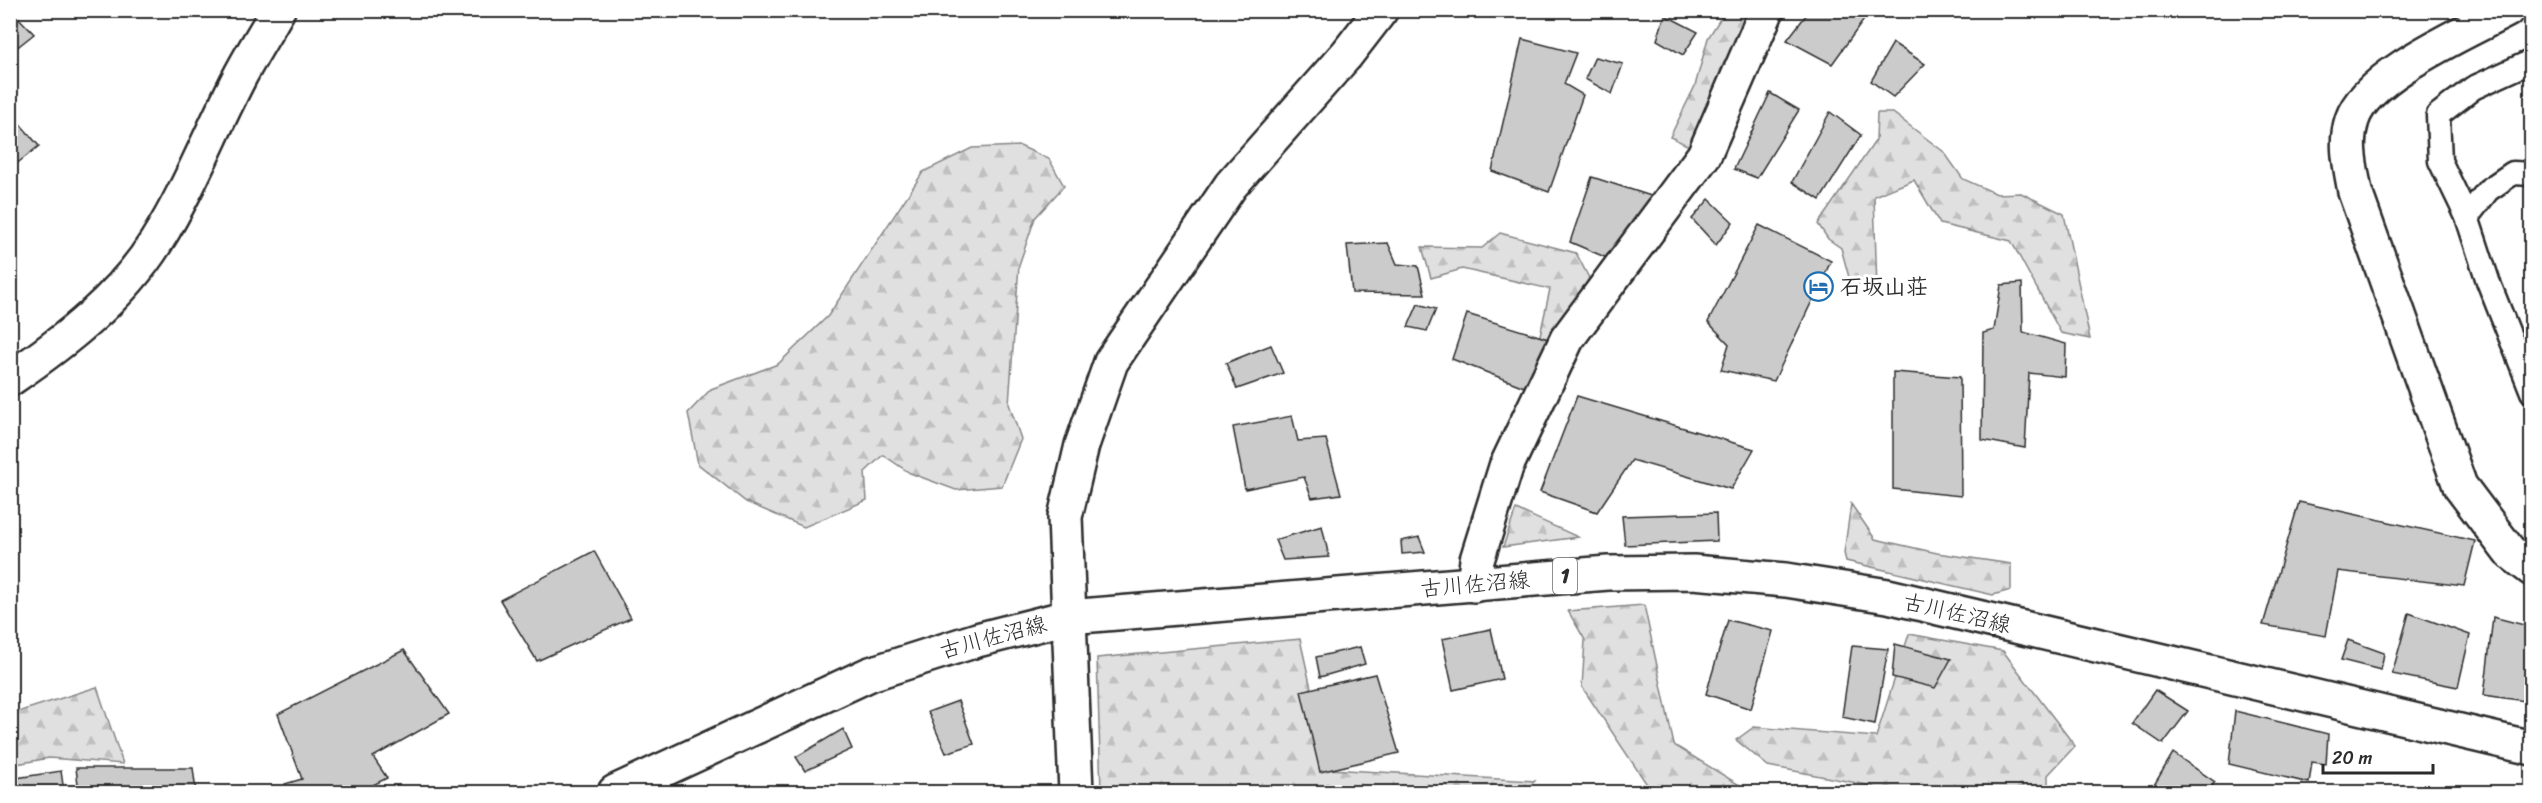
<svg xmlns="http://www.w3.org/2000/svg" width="2542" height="803" font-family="Sriracha,'Klee One',sans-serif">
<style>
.forest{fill:url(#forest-firs);stroke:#868686;stroke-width:1.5}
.building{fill:#cbcbcb;stroke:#2b2b2b;stroke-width:1.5}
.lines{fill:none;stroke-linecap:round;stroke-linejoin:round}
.service-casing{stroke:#2b2b2b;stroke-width:27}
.minor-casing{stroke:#2b2b2b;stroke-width:38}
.tertiary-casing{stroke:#2b2b2b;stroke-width:38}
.primary-casing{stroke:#2b2b2b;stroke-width:38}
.service{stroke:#fff;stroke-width:22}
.minor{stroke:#fff;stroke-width:33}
.tertiary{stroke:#fff;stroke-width:33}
.primary{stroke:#fff;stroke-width:33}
.labels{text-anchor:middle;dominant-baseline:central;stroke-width:6;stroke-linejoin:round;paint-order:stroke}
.shield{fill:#fff;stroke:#6b6b6b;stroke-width:1.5}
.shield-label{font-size:21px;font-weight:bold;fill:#2b2b2b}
.poi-label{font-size:22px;font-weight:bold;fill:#2b2b2b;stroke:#fff;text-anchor:start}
.street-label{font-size:22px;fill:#2b2b2b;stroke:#fff}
</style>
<defs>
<pattern id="forest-firs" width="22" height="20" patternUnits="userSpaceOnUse" patternTransform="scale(1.5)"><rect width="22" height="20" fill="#e0e0e0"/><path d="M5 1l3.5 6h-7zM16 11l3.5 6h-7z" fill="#c0c0c0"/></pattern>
</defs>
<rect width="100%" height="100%" fill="#fff"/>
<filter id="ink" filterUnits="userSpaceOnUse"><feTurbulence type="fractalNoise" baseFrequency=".0167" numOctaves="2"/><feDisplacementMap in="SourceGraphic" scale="12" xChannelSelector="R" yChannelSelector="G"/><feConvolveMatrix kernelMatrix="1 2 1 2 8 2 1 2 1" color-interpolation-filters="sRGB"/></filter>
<g filter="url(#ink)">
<!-- forest -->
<g class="forest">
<path d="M1725 11H1748L1689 146 1670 137 1695 86 1708 38Z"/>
<path d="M1877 113H1893L1944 152 1963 179 1997 194 2021 193 2064 214 2090 339 2061 333 2011 241 1940 224 1914 180 1874 196 1877 290 1850 281 1841 248 1828 239 1818 224 1876 140Z"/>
<path d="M1020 146 1049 159 1064 186 1035 218 1019 265 1009 404 1021 439 1002 486 956 490 910 473 883 455 865 472 867 500 804 527 746 502 698 464 688 413 711 389 778 364 828 316 923 172 972 148Z"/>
<path d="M1500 233 1576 253 1590 280 1552 330 1533 368 1550 289 1462 269 1431 278 1422 247 1482 248Z"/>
<path d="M1851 504 1875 539 1937 553 2011 564V590L1993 595 1846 561 1844 553Z"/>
<path d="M1516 509 1578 537 1503 547Z"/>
<path d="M1644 605 1674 745 1746 789 1747 792H1652L1582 687 1585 640 1568 611Z"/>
<path d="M1909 634 2003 651 2075 746 2048 775V792H1879L1872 786 1768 766 1736 740 1754 727 1876 737Z"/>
<path d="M1300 639 1329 769 1535 781 1523 792H1101L1097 658Z"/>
<path d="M97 687 123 764 49 758 11 765V714Z"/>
</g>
<!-- building -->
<g class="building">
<path d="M10 10H14L13 12 34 34 10 53Z"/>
<path d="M1810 10H1871L1832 64 1787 40Z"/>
<path d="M1665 15 1698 32 1683 55 1657 40Z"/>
<path d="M1522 39 1576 53 1564 84 1583 95 1549 192 1492 171Z"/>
<path d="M1893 43 1925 64 1893 97 1871 81Z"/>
<path d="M1595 57 1623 64 1612 94 1585 79Z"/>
<path d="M1770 93 1799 110 1757 178 1734 169Z"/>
<path d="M1830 112 1861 135 1820 200 1792 182Z"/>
<path d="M15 118 39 146 10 169V122Z"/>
<path d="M1592 177 1654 197 1614 261 1570 242Z"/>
<path d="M1709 199 1733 222 1716 245 1692 219Z"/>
<path d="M1759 225 1831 261 1774 381 1721 370 1729 344 1708 322Z"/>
<path d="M1388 243 1397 264 1418 266 1425 294 1352 293 1347 245Z"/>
<path d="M2022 283 2023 332 2066 344 2065 377 2029 373 2025 448 1982 440 1983 333 1994 330 2001 285Z"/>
<path d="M1418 304 1436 309 1427 331 1408 327Z"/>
<path d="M1467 314 1555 341 1527 388 1452 359Z"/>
<path d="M1271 345 1283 373 1237 389 1226 363Z"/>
<path d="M1893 372 1960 377 1961 496 1893 489Z"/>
<path d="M1577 396 1754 449 1731 489 1632 460 1597 512 1540 492Z"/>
<path d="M1292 416 1298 441 1326 439 1341 494 1312 498 1304 477 1245 489 1233 427Z"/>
<path d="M2299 502 2475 541 2464 586 2338 571 2326 636 2263 625Z"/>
<path d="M1716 513 1717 541 1625 545 1622 516Z"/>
<path d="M1322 526 1329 557 1283 560 1275 540Z"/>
<path d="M1419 537 1425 552 1402 554 1401 541Z"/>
<path d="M594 551 631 618 537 661 500 600Z"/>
<path d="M2409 613 2470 635 2458 687 2392 674Z"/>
<path d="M2493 617 2532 627V702L2484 695Z"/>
<path d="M1728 620 1773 631 1751 709 1706 694Z"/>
<path d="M1491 629 1502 679 1453 690 1442 639Z"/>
<path d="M2348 640 2384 653 2381 670 2341 660Z"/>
<path d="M1895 644 1951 659 1935 688 1892 677Z"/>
<path d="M1852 646 1888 649 1875 724 1842 717Z"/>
<path d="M1360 647 1365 664 1320 677 1316 657Z"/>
<path d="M404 650 449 714 373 757 387 778 365 789 367 792H287L285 784 302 779 278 714Z"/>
<path d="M1375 674 1399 753 1320 772 1301 691Z"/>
<path d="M2155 690 2188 711 2163 744 2132 723Z"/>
<path d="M958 701 974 744 946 753 928 712Z"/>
<path d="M2235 711 2328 734 2326 764 2312 762 2309 783 2229 764Z"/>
<path d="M843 729 852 749 805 771 796 757Z"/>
<path d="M2173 753 2215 782 2208 792H2150Z"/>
<path d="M76 768H193L196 792H79Z"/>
<path d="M61 771 64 792H10V779Z"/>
</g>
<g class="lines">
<defs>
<g id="service">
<path d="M2532 61 2473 88 2438 115 2440 161 2467 217 2488 281 2532 392"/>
<path d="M2467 217 2488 190 2513 173 2532 174"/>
</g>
<g id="minor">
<path d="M2507 10C2466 32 2366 75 2352 120 2344 144 2351 168 2355 192L2460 486 2509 551 2532 569"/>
<path d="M10 379C64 342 121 298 156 242 189 190 211 132 239 78 251 55 265 33 278 10"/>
<path d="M1474 585 1477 560 1506 467 1567 339 1704 155 1767 10"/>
</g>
<path id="tertiary" d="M1076 792 1065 517 1082 445 1111 362 1231 185 1347 54 1381 10"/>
<path id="primary" d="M615 792 870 674 977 640 1068 617 1608 573 1693 572 1786 580 1888 596 2532 748"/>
</defs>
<!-- service casing -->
<use href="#service" class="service-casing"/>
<!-- minor casing -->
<use href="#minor" class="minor-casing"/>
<!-- tertiary casing -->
<use href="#tertiary" class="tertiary-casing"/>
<!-- primary casing -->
<use href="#primary" class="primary-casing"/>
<!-- service -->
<use href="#service" class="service"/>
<!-- minor -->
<use href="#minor" class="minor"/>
<!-- tertiary -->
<use href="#tertiary" class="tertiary"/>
<!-- primary -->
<use href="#primary" class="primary"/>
</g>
</g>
<!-- icons -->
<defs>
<symbol id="hotel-ring" viewBox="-11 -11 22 22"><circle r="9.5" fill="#fff" stroke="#1f6fb2" stroke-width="1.5"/><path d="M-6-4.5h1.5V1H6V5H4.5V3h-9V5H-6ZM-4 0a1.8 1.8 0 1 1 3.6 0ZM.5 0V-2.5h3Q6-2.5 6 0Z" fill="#1f6fb2"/></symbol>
</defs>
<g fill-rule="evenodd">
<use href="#hotel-ring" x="1802" y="270" width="33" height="33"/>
</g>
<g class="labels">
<!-- shield labels -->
<rect class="shield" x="1553" y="558" width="24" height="36" rx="4.5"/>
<g class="shield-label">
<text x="1565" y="576">1</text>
</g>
<!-- poi labels -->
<g class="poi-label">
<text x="1840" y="286">石坂山荘</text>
</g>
<!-- street labels -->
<g class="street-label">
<text transform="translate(1475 584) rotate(-5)">古川佐沼線</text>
<text transform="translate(1957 613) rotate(13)">古川佐沼線</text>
<text transform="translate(993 637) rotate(-15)">古川佐沼線</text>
</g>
</g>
<!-- margin -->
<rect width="2542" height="803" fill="none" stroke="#fff" stroke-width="36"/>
<rect x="18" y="18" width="2506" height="767" fill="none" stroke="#2b2b2b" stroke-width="2" filter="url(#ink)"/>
<!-- scale -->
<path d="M2323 764v9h110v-9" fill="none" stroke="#2b2b2b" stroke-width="3"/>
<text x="2332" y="764" font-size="18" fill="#2b2b2b" stroke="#ffffff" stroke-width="4.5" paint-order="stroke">20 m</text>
</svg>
